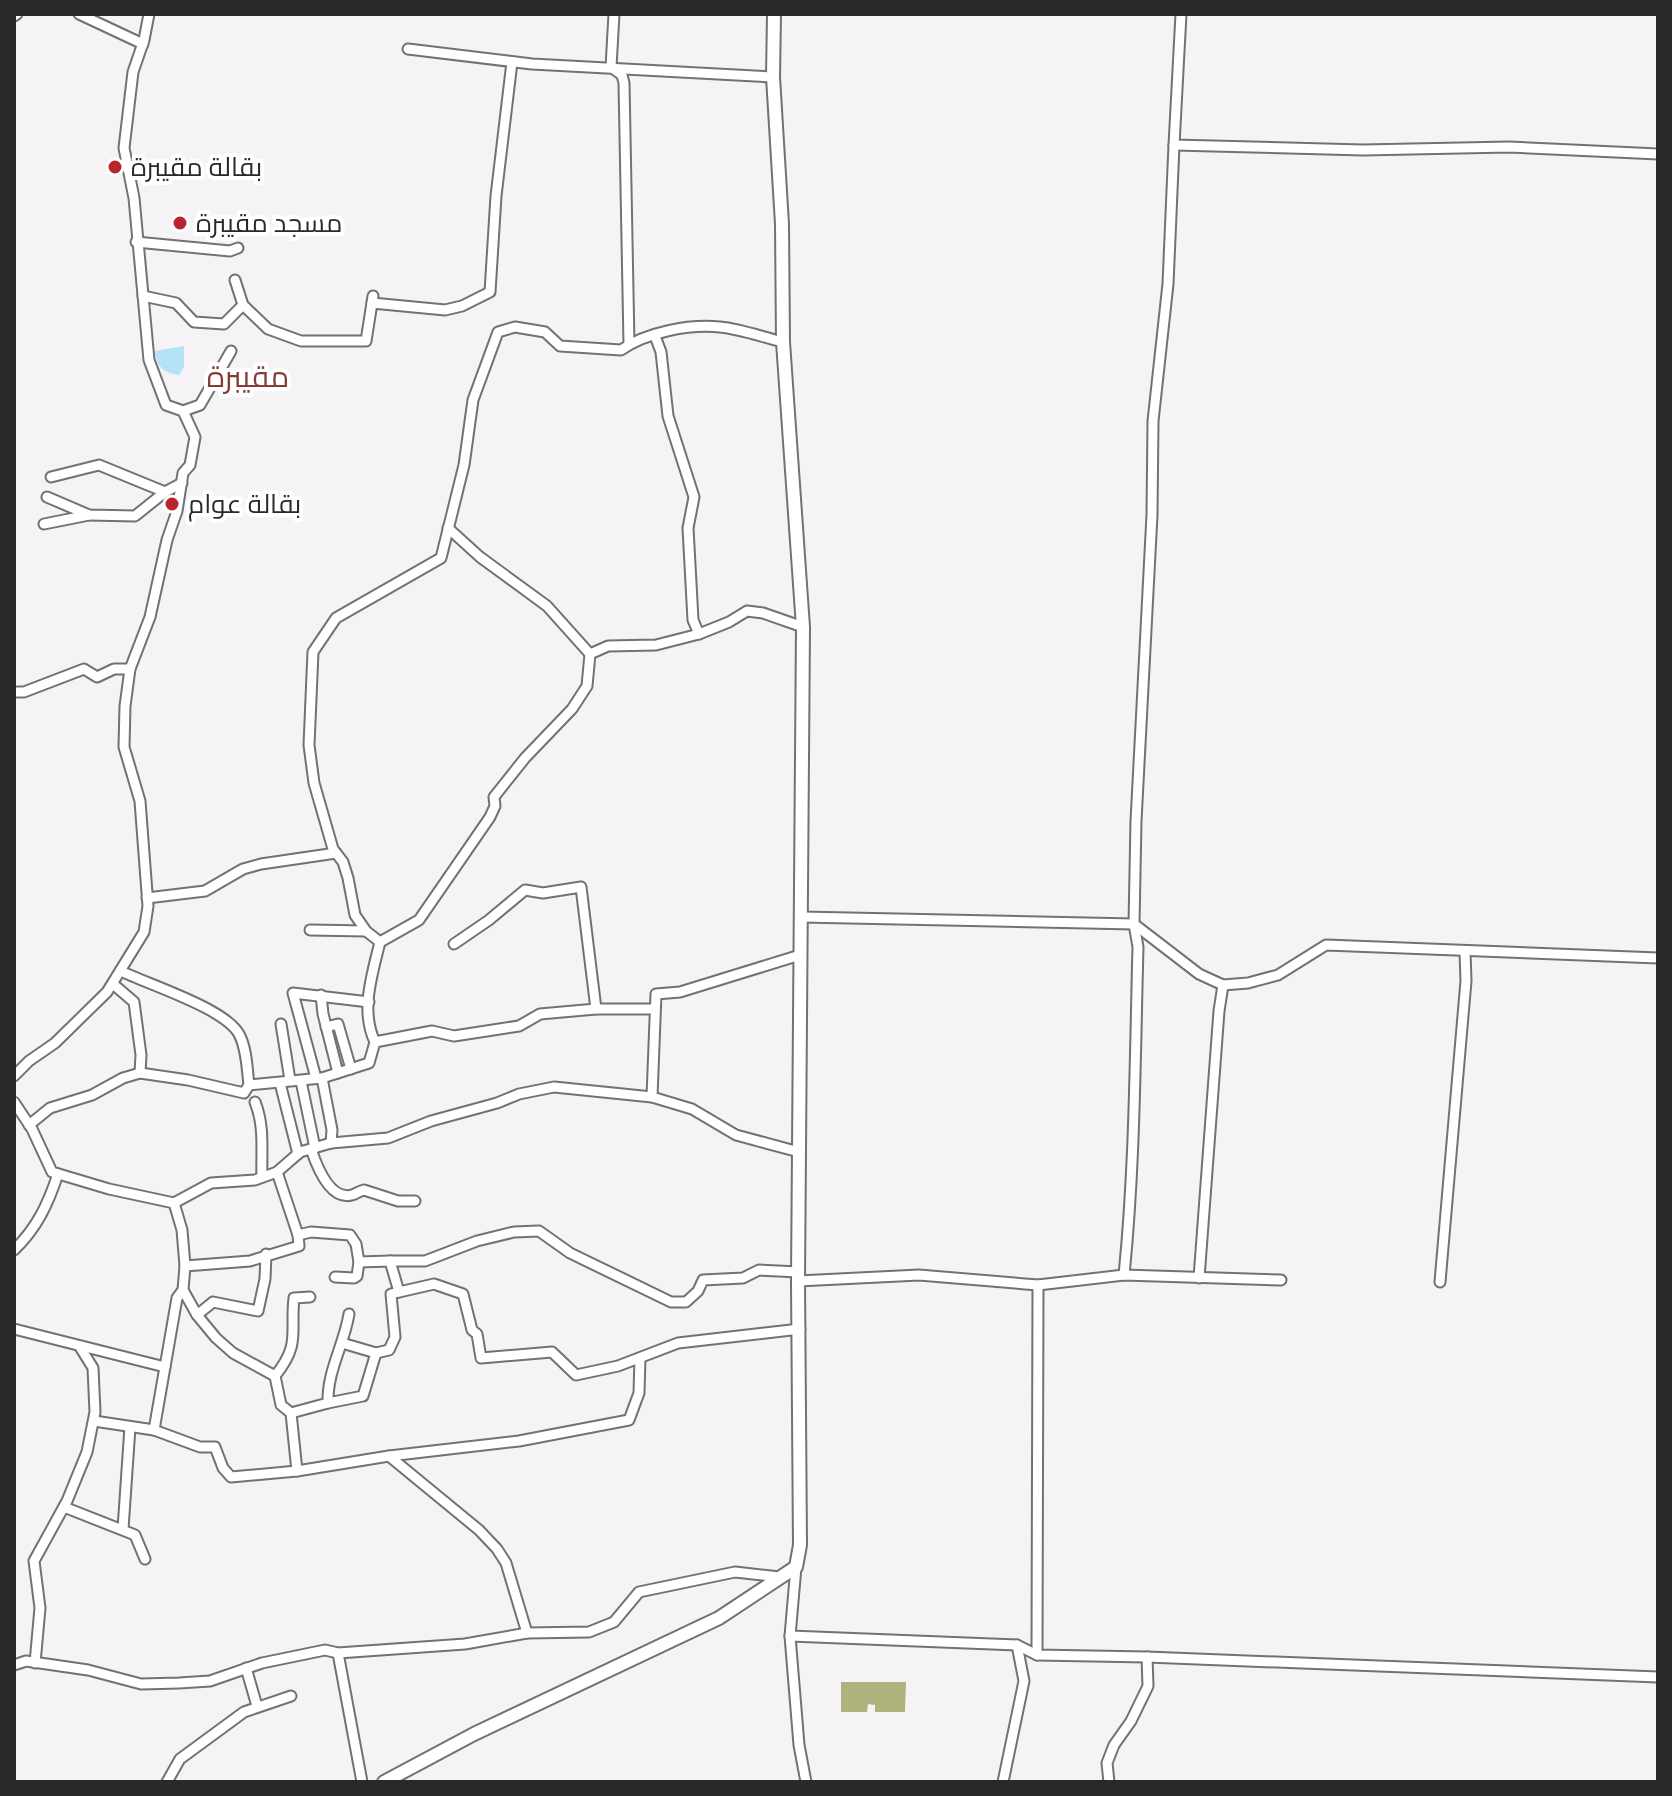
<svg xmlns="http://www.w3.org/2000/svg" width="1672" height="1796" font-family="Karla,Cairo,sans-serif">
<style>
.forest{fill:#b0b27e}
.water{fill:#b5e2f9}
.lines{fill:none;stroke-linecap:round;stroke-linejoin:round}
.street-casing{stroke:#737173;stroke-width:13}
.secondary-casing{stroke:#737173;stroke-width:16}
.street{stroke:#fff;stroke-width:9}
.secondary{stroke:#fff;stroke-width:12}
.poi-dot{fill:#b7262e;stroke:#fff;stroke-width:3}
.labels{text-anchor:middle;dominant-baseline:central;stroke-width:8;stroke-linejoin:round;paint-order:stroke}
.poi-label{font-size:26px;fill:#2a292a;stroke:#fff;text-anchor:start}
.quarter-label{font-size:30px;fill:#843c39;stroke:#fff}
</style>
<rect width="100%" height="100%" fill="#f6f3f6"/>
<!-- forest -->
<path class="forest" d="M841 1682H906L905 1712H875V1705L868 1704 867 1712H841Z"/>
<!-- water -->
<path class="water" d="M184 346V367L179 375C164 373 156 367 155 351Z"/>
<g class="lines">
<defs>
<g id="street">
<path d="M79 14 143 44"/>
<path d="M149 14 144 40 133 72 124 148 134 198 149 360 166 405 183 411"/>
<path d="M614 14 611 67 622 75 624 83 629 344"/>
<path d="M1181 14 1174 145 1363 150 1509 147 1658 154"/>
<path d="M14 16 17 14"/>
<path d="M408 49 532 64 773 77"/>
<path d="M136 242 230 251 238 248"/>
<path d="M235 280 243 305 268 329 301 341H366L372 303"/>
<path d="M143 296 176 303 194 322 224 324 243 305"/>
<path d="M373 296 372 303 445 310 462 306 490 292 496 196 512 62"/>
<path d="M655 336 661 352 668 416 694 497 688 528 693 620 699 634"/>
<path d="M51 477 99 465 165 492"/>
<path d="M47 497 89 515 135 516 165 492 182 483"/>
<path d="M44 524 89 515"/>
<path d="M590 654 608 646 656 645 699 634 729 622 747 611 763 613 803 627"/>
<path d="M14 692H24L84 669 97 677 114 669H130"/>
<path d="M147 898 205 891 243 869 261 864 336 853"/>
<path d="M801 917 1134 924 1199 974 1223 985 1248 983 1278 975 1326 945 1658 958"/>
<path d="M310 930 366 931"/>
<path d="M380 942 419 920 490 817 495 806 494 797 525 758 572 709 587 686 590 654 547 606 480 557 448 528"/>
<path d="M454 944 489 920 525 890 543 893 581 887 596 1009"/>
<path d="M121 971C149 985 228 1009 240 1036 247 1051 247 1069 249 1085L322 1078 369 1063 375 1042 432 1031 454 1036 519 1026 540 1014 596 1009H654"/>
<path d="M113 984 134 1002 141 1055 140 1073"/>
<path d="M321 995 323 1014 338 1073"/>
<path d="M281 1024 290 1080"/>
<path d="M326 1027 338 1024 351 1069"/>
<path d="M375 1042C360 1011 372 975 380 942L366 931 355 915 348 878 343 862 333 849 314 783 309 745 313 652 336 618 441 558 464 465 473 400 498 332 515 327 545 332 560 346 621 350C647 332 689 324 720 327 741 329 762 337 783 342"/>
<path d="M14 1076 29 1061 55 1043 107 992 144 932 148 906 140 801 124 747 125 706 130 669 150 617 167 540 177 511 183 473 190 465 195 437 183 411 200 405 231 351"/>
<path d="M316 1078 293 993 369 1002"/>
<path d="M322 1078 332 1130 331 1143"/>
<path d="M301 1081 315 1148"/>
<path d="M280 1083 298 1154"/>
<path d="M14 1102 32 1129 52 1172 109 1189 174 1203 211 1183 255 1180 277 1172 300 1152 331 1143 388 1138 431 1121 497 1103 519 1094 554 1087 652 1097"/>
<path d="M255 1102C265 1127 261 1151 262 1177"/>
<path d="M29 1125 50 1108 92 1095 123 1078 140 1073 188 1080 244 1093 249 1085"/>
<path d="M311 1149C316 1164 329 1201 352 1195 356 1194 359 1191 364 1190L398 1201H415"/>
<path d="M799 1152 736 1135 692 1109 652 1097 656 994 680 992 800 955"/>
<path d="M277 1172 298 1235 311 1232 350 1235 356 1244 359 1262 390 1261 399 1292 434 1284 463 1294 472 1330 477 1334 481 1358 552 1352 576 1375 618 1366 678 1343 800 1329"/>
<path d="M174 1203 182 1230 185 1266 183 1290 197 1315 216 1338 233 1353 275 1376"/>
<path d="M14 1250C37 1228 48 1204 58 1174"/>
<path d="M390 1261H425L477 1241 514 1232 539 1231 570 1253 671 1302H686L698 1291 703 1280 743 1278 759 1270 799 1272"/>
<path d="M185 1266 250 1261 299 1246 298 1235"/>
<path d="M1124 1275C1135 1166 1135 1056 1138 947L1134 924 1136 821 1152 515 1153 421 1168 284 1174 145"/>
<path d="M335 1277 354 1278 357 1276 359 1262"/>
<path d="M1199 1278 1219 1011 1223 985"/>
<path d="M798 1281 919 1275 1038 1285 1124 1275 1281 1280"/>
<path d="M1440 1282 1466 981 1465 952"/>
<path d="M197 1315 213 1302 258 1311 265 1279 266 1254"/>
<path d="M14 1329 165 1367"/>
<path d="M376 1353 389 1350 395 1337 391 1294 399 1292"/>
<path d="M328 1403 363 1396 376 1353 342 1343"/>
<path d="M291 1413 281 1405 275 1376C301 1344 290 1333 294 1298L310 1297"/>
<path d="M94 1421 154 1430 200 1447H215L223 1468 231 1477 297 1471 389 1456 519 1441 629 1420 639 1393 640 1358"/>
<path d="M154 1430 177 1298 183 1290"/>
<path d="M389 1456 479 1530 497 1549 506 1563 527 1633"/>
<path d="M297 1471 291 1413 328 1403C327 1371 344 1345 349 1314"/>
<path d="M64 1507 135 1535 145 1559"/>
<path d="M123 1529 130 1427"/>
<path d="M796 1567 790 1636 799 1745 806 1782"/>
<path d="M790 1636 1017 1645 1037 1655 1147 1657 1658 1677"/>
<path d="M338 1653 362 1782"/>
<path d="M1037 1655 1038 1285"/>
<path d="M35 1663 40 1608 34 1561 67 1501 87 1452 95 1412 93 1368 80 1347"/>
<path d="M14 1665 26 1661 88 1670 141 1684 179 1683 210 1681 262 1663 325 1650 338 1653 465 1644 527 1633 589 1632 614 1622 639 1592 735 1572 780 1577"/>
<path d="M246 1668 257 1706"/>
<path d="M167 1782 180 1759 244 1712 291 1696"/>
<path d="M1003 1782 1024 1681 1017 1645"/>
<path d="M1109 1782 1107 1763 1114 1745 1131 1721 1148 1686 1147 1657"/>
</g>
<path id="secondary" d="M384 1782 474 1734 719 1618 796 1567 800 1545 798 1281 803 627 783 342 782 224 773 77 774 14"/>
</defs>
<!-- street casing -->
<use href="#street" class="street-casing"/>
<!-- secondary casing -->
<use href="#secondary" class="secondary-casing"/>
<!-- street -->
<use href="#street" class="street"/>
<!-- secondary -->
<use href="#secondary" class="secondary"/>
</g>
<!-- markers -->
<g class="poi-dot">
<circle cx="115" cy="167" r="8"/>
<circle cx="180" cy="223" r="8"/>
<circle cx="172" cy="504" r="8"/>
</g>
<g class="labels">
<!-- poi labels -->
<g class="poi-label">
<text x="131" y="167">بقالة مقيبرة</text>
<text x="196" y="223">مسجد مقيبرة</text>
<text x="188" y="504">بقالة عوام</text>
</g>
<!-- quarter labels -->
<g class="quarter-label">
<text x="248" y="377">مقيبرة</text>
</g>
</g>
<!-- border -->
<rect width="1672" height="1796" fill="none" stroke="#2a292a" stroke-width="32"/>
</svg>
